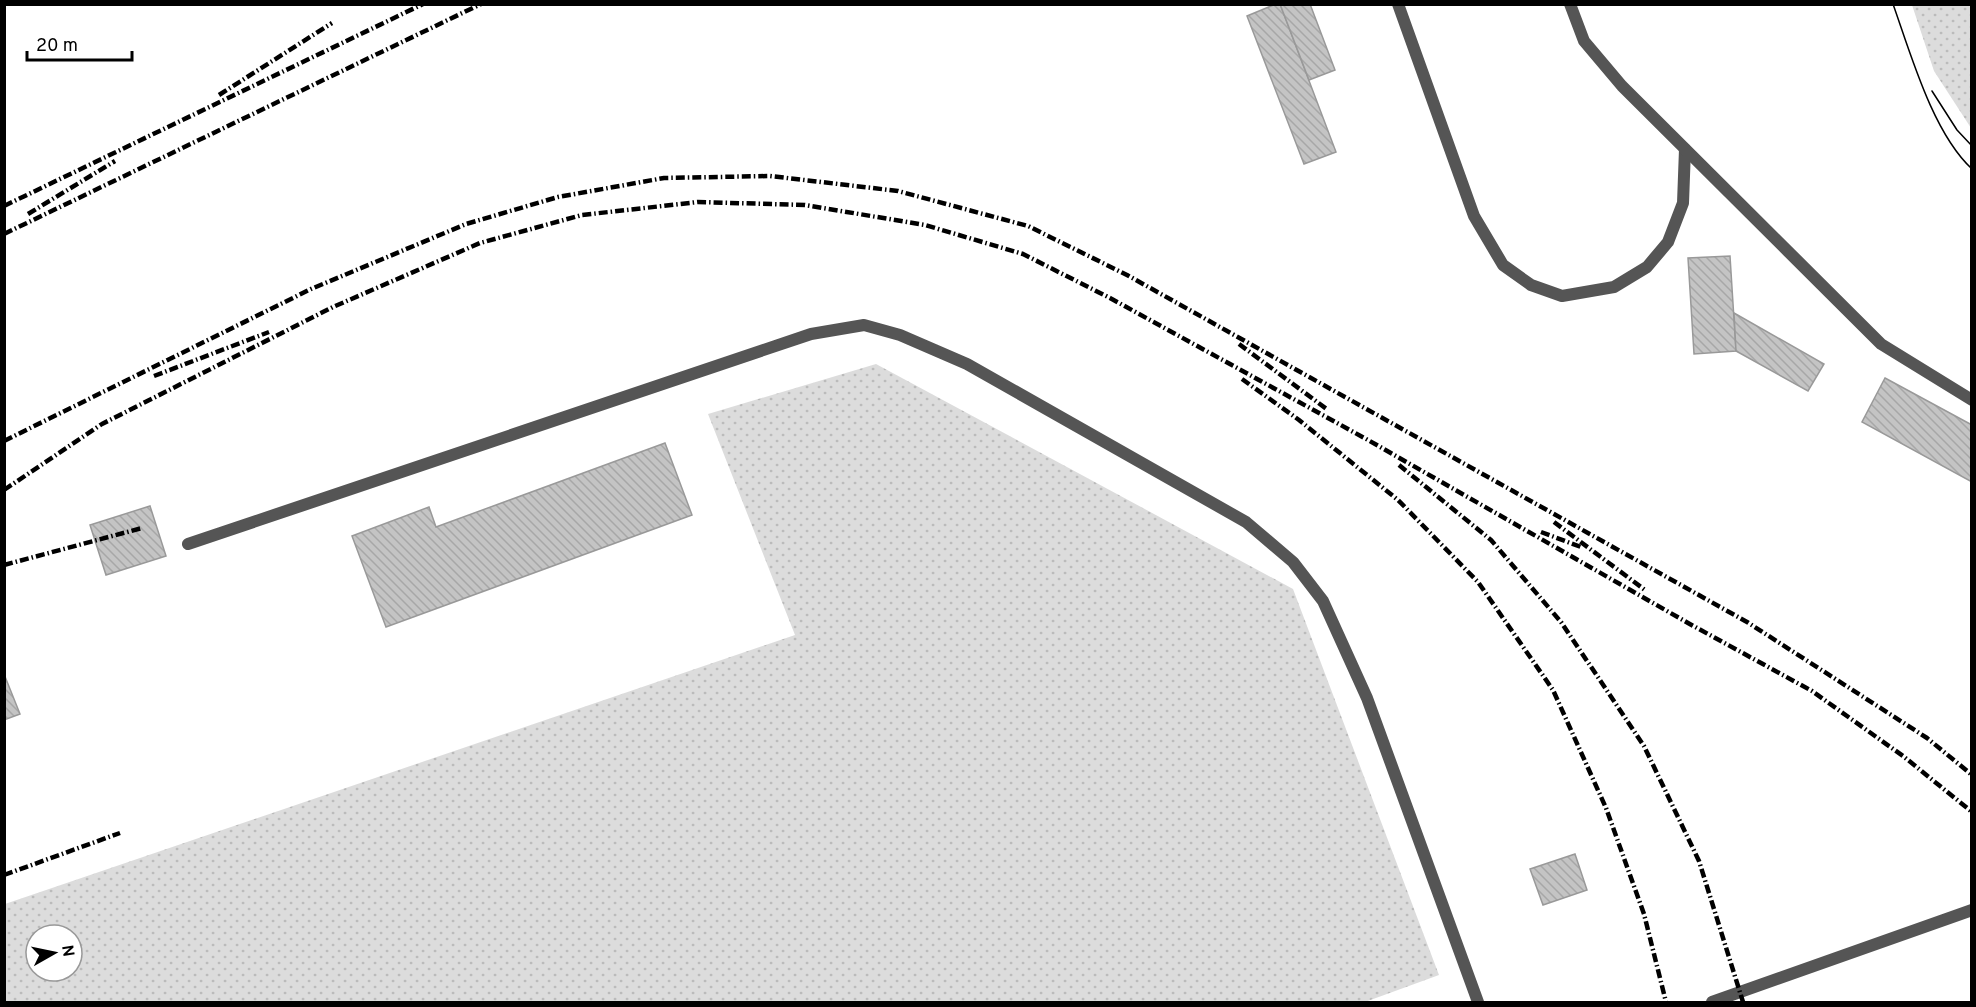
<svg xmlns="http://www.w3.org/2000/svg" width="1976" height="1007" font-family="Overpass,sans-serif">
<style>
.grass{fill:url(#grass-dots);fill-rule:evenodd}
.building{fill:url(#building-back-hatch);stroke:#999;stroke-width:1.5}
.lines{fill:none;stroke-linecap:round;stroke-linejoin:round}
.lane{stroke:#555;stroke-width:12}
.tram{stroke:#000;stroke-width:1.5}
.rail{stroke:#000;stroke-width:4.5;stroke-dasharray:9 3 1.5 3;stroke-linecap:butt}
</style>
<defs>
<pattern id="grass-dots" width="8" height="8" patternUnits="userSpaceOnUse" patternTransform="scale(1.5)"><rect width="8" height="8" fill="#dcdcdc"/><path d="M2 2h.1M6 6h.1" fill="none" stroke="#bbb" stroke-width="1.8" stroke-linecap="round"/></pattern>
<pattern id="building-back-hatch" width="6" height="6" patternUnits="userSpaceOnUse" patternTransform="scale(1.5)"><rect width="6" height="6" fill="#c4c4c4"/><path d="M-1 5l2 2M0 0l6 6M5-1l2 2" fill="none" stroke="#a7a7a7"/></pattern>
</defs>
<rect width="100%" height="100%" fill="#fff"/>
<!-- grass -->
<g class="grass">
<path d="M1912 5H1971V128L1934 71Z"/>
<path d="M876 364 1293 589 1439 975 1365 1002H5V904L795 635 708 414ZM36 935H72V971H36Z"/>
</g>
<!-- building -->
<g class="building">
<path d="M1276 4H1280L1336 152 1304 164 1247 16Z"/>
<path d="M1280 4H1310L1335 70 1309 80Z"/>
<path d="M1730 256 1736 351 1694 354 1688 258Z"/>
<path d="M1734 313 1824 364 1808 391 1736 351Z"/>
<path d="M1885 378 1972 425V482L1862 422Z"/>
<path d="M665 443 692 515 386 627 352 536 429 507 436 527Z"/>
<path d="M150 506 166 556 106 575 90 525Z"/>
<path d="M4 674 20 714 4 720Z"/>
<path d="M1575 854 1587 890 1543 905 1530 869Z"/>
</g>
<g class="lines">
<!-- lane -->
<g class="lane">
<path d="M1398 4 1474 216 1503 265 1531 285 1562 296 1614 287 1647 267 1668 242 1683 203 1685 149"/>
<path d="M1570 4 1584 41 1622 86 1881 344 1972 400"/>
<path d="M188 544 811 334 864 325 900 335 967 364 1246 522 1293 562 1323 601 1367 698 1478 1002"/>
<path d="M1712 1002 1972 910"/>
</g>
<!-- tram -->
<g class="tram">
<path d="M1893 4C1911 55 1933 133 1972 169"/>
<path d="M1932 91 1957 130 1972 146"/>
</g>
<!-- rail -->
<g class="rail">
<path d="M219 95 332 23"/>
<path d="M4 206 423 4"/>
<path d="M28 214 115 161"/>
<path d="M4 234 481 4"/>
<path d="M1239 344 1328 410"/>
<path d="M154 376 269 332"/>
<path d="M1242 379 1299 420 1398 500 1478 582 1553 690 1606 808 1644 914 1666 1002"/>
<path d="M4 441 311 289 466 224 558 197 664 178 770 176 898 191 1028 226 1127 275 1747 622 1927 738 1972 775"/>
<path d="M1399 465 1491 540 1561 622 1644 746 1699 861 1743 1002"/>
<path d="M4 490 102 424 333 307 480 243 582 215 698 202 805 205 925 225 1023 254 1110 298 1368 440 1688 623 1812 691 1903 756 1972 812"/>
<path d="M1554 522 1645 590"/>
<path d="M1541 532 1581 547"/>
<path d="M4 565 142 528"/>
<path d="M4 875 120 833"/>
</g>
</g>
<!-- border -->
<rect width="1976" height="1007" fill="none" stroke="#000000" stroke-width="12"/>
<!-- north arrow -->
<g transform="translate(54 953) rotate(81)"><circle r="28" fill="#ffffff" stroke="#999999" stroke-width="1.5"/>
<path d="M0-4.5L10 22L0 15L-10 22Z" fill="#000000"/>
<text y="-9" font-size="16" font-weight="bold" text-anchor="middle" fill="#000000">N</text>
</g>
<!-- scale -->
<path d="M27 51v9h105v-9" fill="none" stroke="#000000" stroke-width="3"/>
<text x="36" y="51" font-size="18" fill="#000000" stroke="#ffffff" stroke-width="4.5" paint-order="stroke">20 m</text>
</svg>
